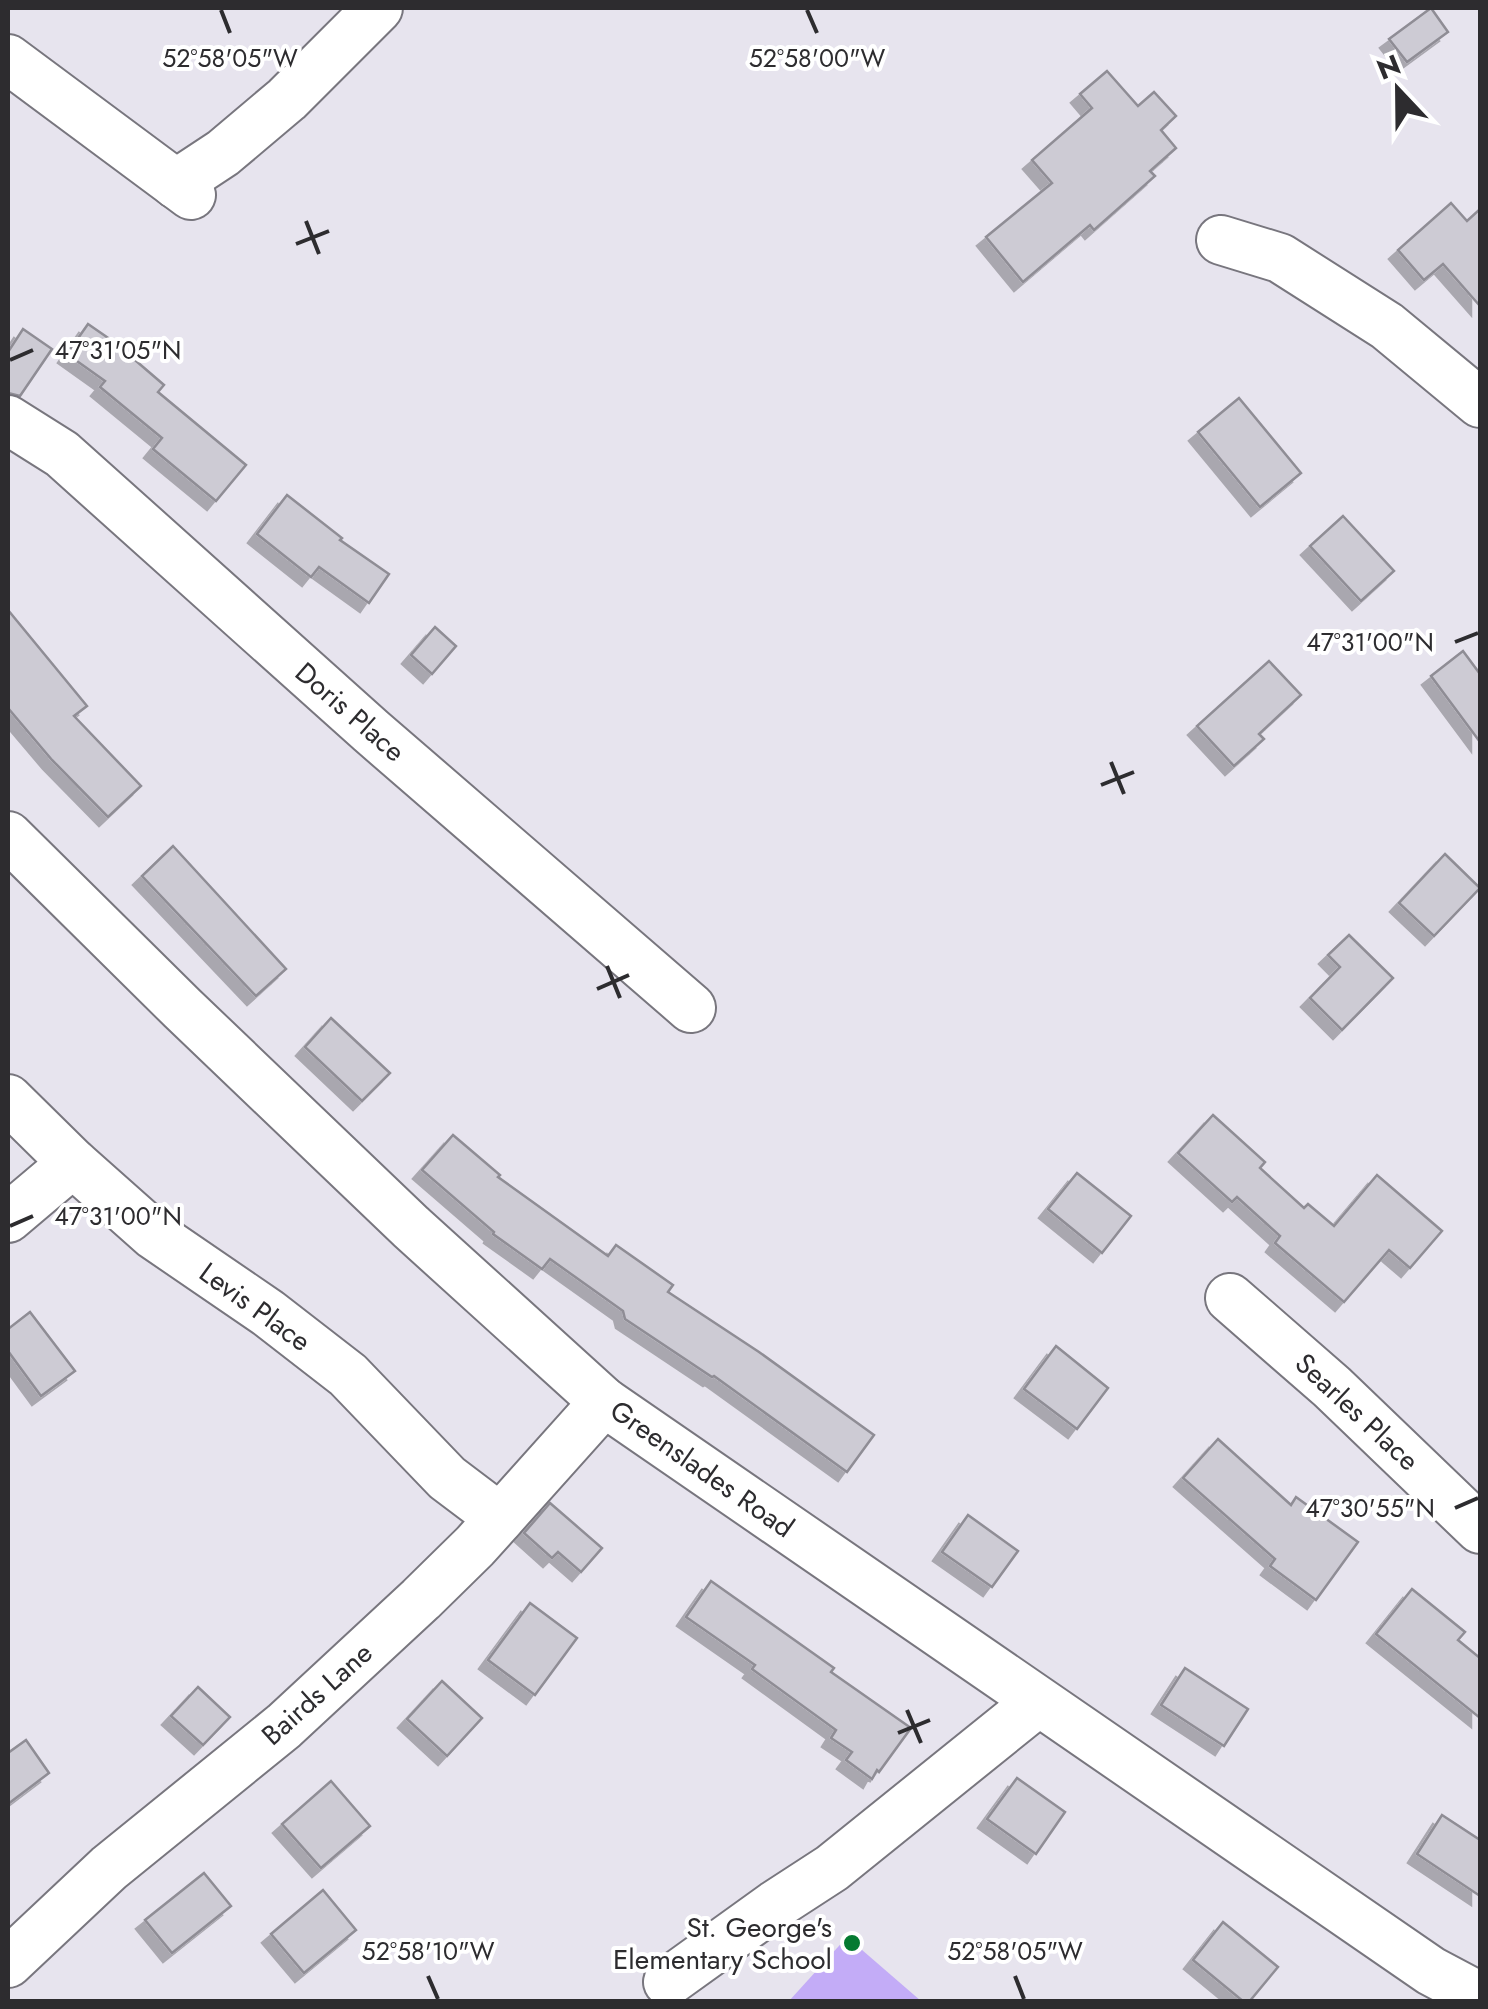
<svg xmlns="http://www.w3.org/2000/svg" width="1488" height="2009" font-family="Jost,sans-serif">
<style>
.green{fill:#c3acf7}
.building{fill:#cdcbd4;stroke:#8f8d95;stroke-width:2.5;filter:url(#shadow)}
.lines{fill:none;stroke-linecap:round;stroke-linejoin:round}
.minor-casing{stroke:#78767e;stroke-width:52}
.minor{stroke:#fff;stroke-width:48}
.ticks{fill:none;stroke:#2d2c2f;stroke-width:4}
.poi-dot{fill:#057a31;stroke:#fff;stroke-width:4}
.labels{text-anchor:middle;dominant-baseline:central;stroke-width:8;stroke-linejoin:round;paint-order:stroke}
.street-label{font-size:28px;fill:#2d2c2f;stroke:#fff}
.poi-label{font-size:28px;fill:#2d2c2f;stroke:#fff;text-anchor:end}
.ticks-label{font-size:25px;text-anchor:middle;fill:#2d2c2f;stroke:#fff;stroke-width:8;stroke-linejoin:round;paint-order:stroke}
</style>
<defs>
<filter id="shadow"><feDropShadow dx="-9" dy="9" stdDeviation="0" flood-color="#0004"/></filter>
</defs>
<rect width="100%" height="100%" fill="#e7e4ee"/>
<!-- green -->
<path class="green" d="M847 1937 921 2001H789Z"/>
<!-- building -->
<g class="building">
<path d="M1431 8 1448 32 1407 62 1389 39Z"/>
<path d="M1107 71 1138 106 1154 92 1176 116 1161 130 1176 148 1150 171 1155 176 1094 230 1090 225 1023 282 986 237 1052 183 1032 160 1092 108 1080 94Z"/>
<path d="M1451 203 1467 221 1480 209V306L1443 264 1424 280 1398 250Z"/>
<path d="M88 324 114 342 164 385 158 392 246 465 216 501 153 449 162 438 100 387 105 381 67 354Z"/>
<path d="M23 329 52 349 20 396 8 393V352Z"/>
<path d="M1239 398 1301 473 1260 507 1198 432Z"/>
<path d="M287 495 342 538 340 540 389 574 369 603 319 567 311 577 257 534Z"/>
<path d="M1343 516 1394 571 1361 601 1310 546Z"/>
<path d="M8 610 87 706 74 716 141 786 108 817 52 760 8 708Z"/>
<path d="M435 627 456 646 432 674 411 655Z"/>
<path d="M1463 651 1480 674V742L1431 676Z"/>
<path d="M1269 661 1301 695 1259 734 1264 739 1234 766 1197 726Z"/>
<path d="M173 846 286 969 256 996 142 876Z"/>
<path d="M1445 854 1480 888 1434 936 1399 903Z"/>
<path d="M1349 935 1393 978 1342 1030 1310 998 1340 967 1328 955Z"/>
<path d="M331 1018 390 1073 362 1101 305 1047Z"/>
<path d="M1213 1115 1265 1162 1260 1168 1304 1208 1308 1204 1334 1226 1377 1175 1442 1231 1410 1268 1389 1250 1344 1302 1275 1243 1280 1236 1237 1197 1232 1202 1178 1153Z"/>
<path d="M453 1135 500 1175 498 1177 608 1256 616 1245 673 1285 668 1292 759 1352 874 1435 847 1472 714 1376 712 1377 625 1319 623 1311 550 1259 542 1269 493 1234 494 1232 422 1170Z"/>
<path d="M1077 1173 1131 1216 1102 1253 1048 1209Z"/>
<path d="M30 1312 75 1371 41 1396 8 1351V1329Z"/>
<path d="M1056 1346 1108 1388 1077 1429 1024 1389Z"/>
<path d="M1218 1439 1291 1505 1296 1497 1358 1542 1316 1600 1270 1566 1275 1559 1183 1478Z"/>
<path d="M550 1503 602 1548 581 1572 558 1552 552 1558 524 1533Z"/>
<path d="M968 1515 1018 1551 992 1587 942 1552Z"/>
<path d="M711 1581 834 1668 831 1672 911 1728 879 1772 877 1770 872 1779 846 1760 852 1752 831 1738 836 1730 752 1669 755 1665 686 1617Z"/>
<path d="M1412 1589 1465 1632 1458 1640 1480 1658V1718L1376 1634Z"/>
<path d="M530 1603 577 1638 535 1695 488 1660Z"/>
<path d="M1185 1668 1248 1709 1224 1746 1161 1705Z"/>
<path d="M442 1681 482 1718 447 1756 407 1719Z"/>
<path d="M198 1687 230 1717 203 1745 171 1716Z"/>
<path d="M26 1740 49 1773 8 1804V1753Z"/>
<path d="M1017 1778 1065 1812 1036 1854 987 1819Z"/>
<path d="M331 1781 370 1826 321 1868 282 1824Z"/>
<path d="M1442 1815 1480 1840V1896L1417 1854Z"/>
<path d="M204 1873 231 1906 172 1953 145 1920Z"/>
<path d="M323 1890 356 1930 304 1973 271 1934Z"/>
<path d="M1223 1922 1278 1967 1249 2002H1244L1193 1960Z"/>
</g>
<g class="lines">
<defs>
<g id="minor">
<path d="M8 59 191 195"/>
<path d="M176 184 223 153 287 99 378 8"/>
<path d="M1221 240 1280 258 1387 326 1480 403"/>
<path d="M8 420 62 454 371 731 691 1008"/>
<path d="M8 836 182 1008 411 1227 604 1402 1431 1971 1480 1997"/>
<path d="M8 1099 73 1163 154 1235 268 1313 348 1375 447 1478 500 1518"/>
<path d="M8 1218 73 1163"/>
<path d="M1230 1298 1332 1387 1480 1529"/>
<path d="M8 1963 109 1868 284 1726 421 1599 475 1546 604 1402"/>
<path d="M668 1982 775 1905 832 1868 1038 1702"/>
</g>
</defs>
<!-- minor casing -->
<use href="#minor" class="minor-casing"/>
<!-- minor -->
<use href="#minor" class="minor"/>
</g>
<!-- ticks -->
<path class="ticks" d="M221 10 230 33M807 10 817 33M306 221 319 254M296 244 329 231M10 360 33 350M1455 642 1478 633M1111 762 1124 794M1101 785 1134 772M607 966 620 998M597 989 629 975M10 1226 33 1216M1455 1508 1478 1498M907 1710 921 1743M898 1733 930 1720M428 1976 438 1999M1015 1976 1024 1999"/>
<!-- markers -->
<circle class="poi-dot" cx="852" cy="1943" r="10"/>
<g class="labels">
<!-- street labels -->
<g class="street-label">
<text transform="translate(350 712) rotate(41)">Doris Place</text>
<text transform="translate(255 1307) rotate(36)">Levis Place</text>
<text transform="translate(1357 1412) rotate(43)">Searles Place</text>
<text transform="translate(702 1469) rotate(35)">Greenslades Road</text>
<text transform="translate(317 1694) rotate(-42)">Bairds Lane</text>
</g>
<!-- poi labels -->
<g class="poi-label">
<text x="832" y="1927">St. George's<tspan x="832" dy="32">Elementary School</tspan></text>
</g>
</g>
<g class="ticks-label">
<text x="230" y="67">52°58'05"W</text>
<text x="817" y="67">52°58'00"W</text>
<text x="118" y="359">47°31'05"N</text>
<text x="1370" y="651">47°31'00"N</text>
<text x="118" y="1225">47°31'00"N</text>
<text x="1370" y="1517">47°30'55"N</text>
<text x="428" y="1960">52°58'10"W</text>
<text x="1015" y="1960">52°58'05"W</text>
</g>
<!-- border -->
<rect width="1488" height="2009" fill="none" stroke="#2d2c2f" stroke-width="20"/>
<!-- north arrow -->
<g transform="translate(1398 90) rotate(338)" stroke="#ffffff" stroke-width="8" paint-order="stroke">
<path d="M0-8L18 38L0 25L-18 38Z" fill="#2d2c2f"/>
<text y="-15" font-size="28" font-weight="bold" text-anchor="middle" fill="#2d2c2f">N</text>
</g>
</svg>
